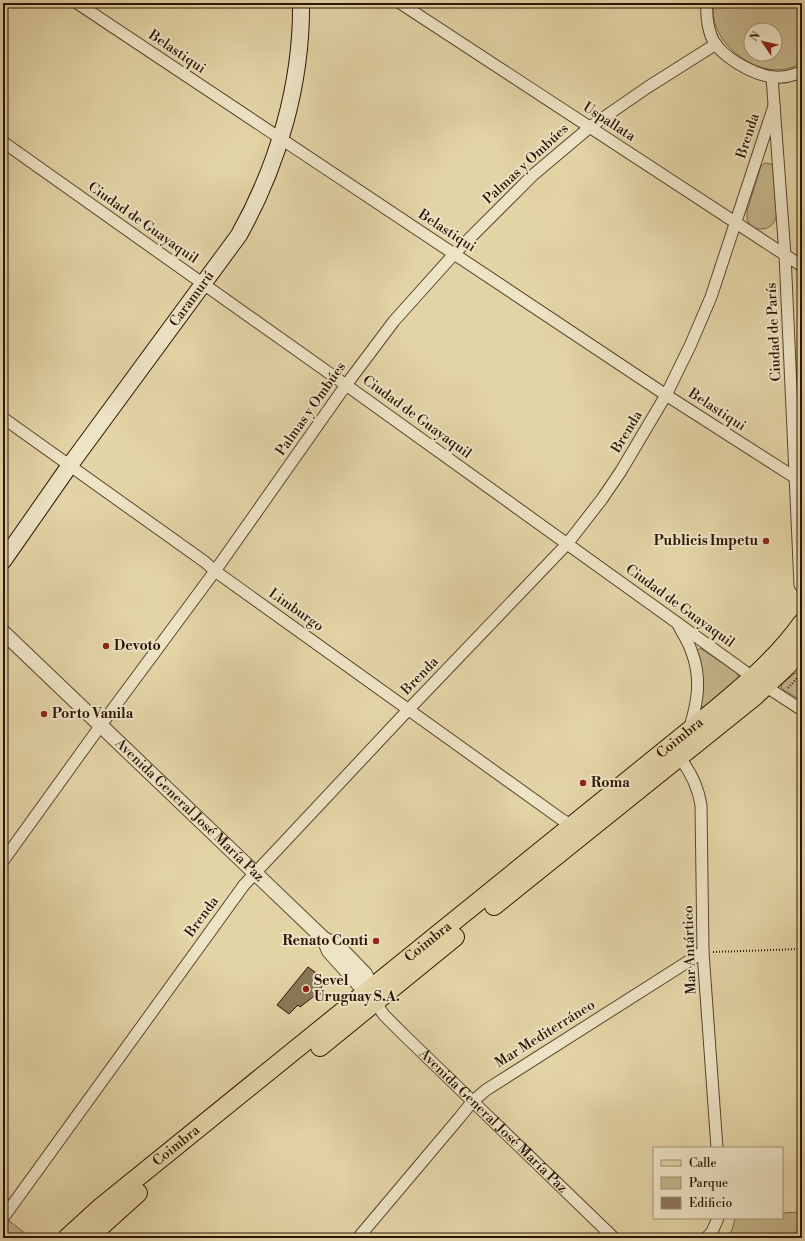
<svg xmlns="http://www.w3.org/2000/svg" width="805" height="1241" font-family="'Libre Bodoni',serif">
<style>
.green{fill:#c4b48a;stroke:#786447;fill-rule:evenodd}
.building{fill:#8b7858;stroke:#2c1504}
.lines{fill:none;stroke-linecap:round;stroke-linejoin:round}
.minor-casing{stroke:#5a452c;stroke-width:13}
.tertiary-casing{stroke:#5a452c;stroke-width:16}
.secondary-casing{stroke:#2c1504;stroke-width:18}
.primary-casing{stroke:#2c1504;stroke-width:20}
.path{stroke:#2c1504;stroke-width:2;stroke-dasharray:1 2;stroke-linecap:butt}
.minor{stroke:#ede3c5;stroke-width:11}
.tertiary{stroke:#ede3c5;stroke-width:14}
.secondary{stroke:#ede3c5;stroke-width:16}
.primary{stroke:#e3d4a6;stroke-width:18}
.poi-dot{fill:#8f2418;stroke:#ede3c5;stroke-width:1.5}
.labels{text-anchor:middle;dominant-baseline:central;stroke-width:4;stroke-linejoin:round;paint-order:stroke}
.street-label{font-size:14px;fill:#2c1504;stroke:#ede3c5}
.poi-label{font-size:14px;font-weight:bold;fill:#2c1504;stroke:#ede3c5;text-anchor:start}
</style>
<rect width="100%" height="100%" fill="#e3d4a6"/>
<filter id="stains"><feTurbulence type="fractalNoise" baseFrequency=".005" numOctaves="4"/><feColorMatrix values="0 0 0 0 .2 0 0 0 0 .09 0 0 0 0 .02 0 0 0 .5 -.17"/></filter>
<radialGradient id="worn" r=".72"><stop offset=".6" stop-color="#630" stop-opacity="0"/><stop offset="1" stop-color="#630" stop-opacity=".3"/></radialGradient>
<!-- green -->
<g class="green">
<path d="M714 3H802V62C767 88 705 44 714 3ZM751 30H775V54H751Z"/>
<path d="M765 163 771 164 774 167C775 177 778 209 776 218 772 230 759 232 750 225L747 220V211L761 166Z"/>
<path d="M700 648 737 673 739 680 704 708 702 707 701 703 697 651Z"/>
<path d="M795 673H797L800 676V696L797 698 784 690 781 687 782 684Z"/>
<path d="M802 1212V1238H726L732 1230 735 1218H782V1213Z"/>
<path d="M8 1220 31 1238H3V1228Z"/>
</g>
<!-- building -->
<path class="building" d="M308 967 319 975 324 984 321 986 323 993 313 997 300 1007 298 1005 289 1014 277 1005Z"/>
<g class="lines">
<defs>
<g id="minor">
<path d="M77 3 666 395 802 482"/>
<path d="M400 3 802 266"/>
<path d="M707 3C706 16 708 34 716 45 729 61 760 79 781 77 789 77 795 74 802 72"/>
<path d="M772 77 785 255 800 585"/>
<path d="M3 142 346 385 765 686 802 710"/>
<path d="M3 418 205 562 215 571 561 819 573 826"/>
<path d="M678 624C682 633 688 641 691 650 702 677 698 702 689 730"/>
<path d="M679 757C691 772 698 786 701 805L703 952 717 1148"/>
<path d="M3 861 101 725 215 571 346 385 394 321 455 253 533 175 590 127 648 87 716 44"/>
<path id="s1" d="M375 1002 384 1015 405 1036 614 1238"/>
<path d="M3 1218 244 885 409 709 567 544 602 499 621 471 666 395 690 346 711 297 774 106"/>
<path d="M358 1238 460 1117 472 1102 486 1090 703 952"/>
<path d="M706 1238 712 1232 718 1218"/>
</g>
<g id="tertiary">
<path id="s2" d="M3 632 324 939 337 945 365 974 372 988 374 997"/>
<path d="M324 939 329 951 372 999"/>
</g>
<g id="secondary">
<path id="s3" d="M3 561 70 465 239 235C278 165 302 84 301 3"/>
</g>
<g id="primary">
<path d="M494 906 754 697 787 666 802 649"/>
<path d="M320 1047 455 937"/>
<path id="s4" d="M67 1238 101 1207 716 709C747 683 778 657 802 623"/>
<path d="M88 1238 138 1193"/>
</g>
</defs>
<!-- minor casing -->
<use href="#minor" class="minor-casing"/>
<!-- tertiary casing -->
<use href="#tertiary" class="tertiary-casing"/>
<!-- secondary casing -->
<use href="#secondary" class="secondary-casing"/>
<!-- primary casing -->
<use href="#primary" class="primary-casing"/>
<!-- path -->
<g class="path">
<path d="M788 688 802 673"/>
<path d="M713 952 802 949"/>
</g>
<!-- minor -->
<use href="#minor" class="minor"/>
<!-- tertiary -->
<use href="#tertiary" class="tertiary"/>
<!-- secondary -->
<use href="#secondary" class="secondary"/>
<!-- primary -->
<use href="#primary" class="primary"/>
</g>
<!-- markers -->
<g class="poi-dot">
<circle cx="766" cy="541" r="4"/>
<circle cx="106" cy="646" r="4"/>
<circle cx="44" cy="714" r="4"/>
<circle cx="583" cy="783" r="4"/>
<circle cx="376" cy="941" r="4"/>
<circle cx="306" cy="989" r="4"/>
</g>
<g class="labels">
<!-- street labels -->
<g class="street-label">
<text transform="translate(177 52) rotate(34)">Belastiqui</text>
<text transform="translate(609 122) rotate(33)">Uspallata</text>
<text transform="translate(748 136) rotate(-72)">Brenda</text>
<text transform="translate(526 164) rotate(-43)">Palmas y Ombúes</text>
<text transform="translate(143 223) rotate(35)">Ciudad de Guayaquil</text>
<text transform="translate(447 231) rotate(33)">Belastiqui</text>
<text stroke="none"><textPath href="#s3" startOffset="323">Caramurú</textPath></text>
<text transform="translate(774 332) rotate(-93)">Ciudad de París</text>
<text transform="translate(311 409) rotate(-55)">Palmas y Ombúes</text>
<text transform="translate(717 410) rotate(33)">Belastiqui</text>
<text transform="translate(417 417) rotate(36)">Ciudad de Guayaquil</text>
<text transform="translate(627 432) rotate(-59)">Brenda</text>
<text transform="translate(680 606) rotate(36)">Ciudad de Guayaquil</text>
<text transform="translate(296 610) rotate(35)">Limburgo</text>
<text transform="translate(420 676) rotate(-46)">Brenda</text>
<text stroke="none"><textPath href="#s4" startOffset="791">Coimbra</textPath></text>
<text stroke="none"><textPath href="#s2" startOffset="258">Avenida General José María Paz</textPath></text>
<text transform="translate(202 917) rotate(-54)">Brenda</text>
<text stroke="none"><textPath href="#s4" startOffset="467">Coimbra</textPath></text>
<text transform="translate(690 950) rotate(-92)">Mar Antártico</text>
<text transform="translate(545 1034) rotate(-32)">Mar Mediterráneo</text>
<text stroke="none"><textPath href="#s1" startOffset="168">Avenida General José María Paz</textPath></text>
<text stroke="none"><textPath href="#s4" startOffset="143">Coimbra</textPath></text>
</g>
<!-- poi labels -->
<g class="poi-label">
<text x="758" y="541" text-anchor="end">Publicis Impetu</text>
<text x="114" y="646">Devoto</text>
<text x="52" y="714">Porto Vanila</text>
<text x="591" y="783">Roma</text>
<text x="368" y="941" text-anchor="end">Renato Conti</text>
<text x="314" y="981">Sevel<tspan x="314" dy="16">Uruguay S.A.</tspan></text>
</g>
</g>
<!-- margin -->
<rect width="805" height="1241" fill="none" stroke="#e3d4a6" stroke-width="16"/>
<rect x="4" y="4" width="797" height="1233" fill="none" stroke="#2c1504" stroke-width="2"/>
<rect x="8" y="8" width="789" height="1225" fill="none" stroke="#2c1504"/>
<!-- legend -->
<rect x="653" y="1147" width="130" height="72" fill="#ede3c5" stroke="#a09178"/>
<rect x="661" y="1160" width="20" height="6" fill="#e3d4a6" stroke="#a09178"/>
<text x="689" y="1167" font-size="12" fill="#2c1504">Calle</text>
<rect x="661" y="1177" width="20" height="12" fill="#c4b48a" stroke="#a09178"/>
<text x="689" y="1187" font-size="12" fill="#2c1504">Parque</text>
<rect x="661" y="1197" width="20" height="12" fill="#8b7858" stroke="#a09178"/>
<text x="689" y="1207" font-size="12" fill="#2c1504">Edificio</text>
<!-- north arrow -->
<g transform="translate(763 42) rotate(305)"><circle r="19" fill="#ede3c5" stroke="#a09178"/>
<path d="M0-3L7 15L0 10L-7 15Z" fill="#8f2418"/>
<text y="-6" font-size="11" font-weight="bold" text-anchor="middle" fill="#2c1504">N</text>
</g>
<rect width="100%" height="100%" filter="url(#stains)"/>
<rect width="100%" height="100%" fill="url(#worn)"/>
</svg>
